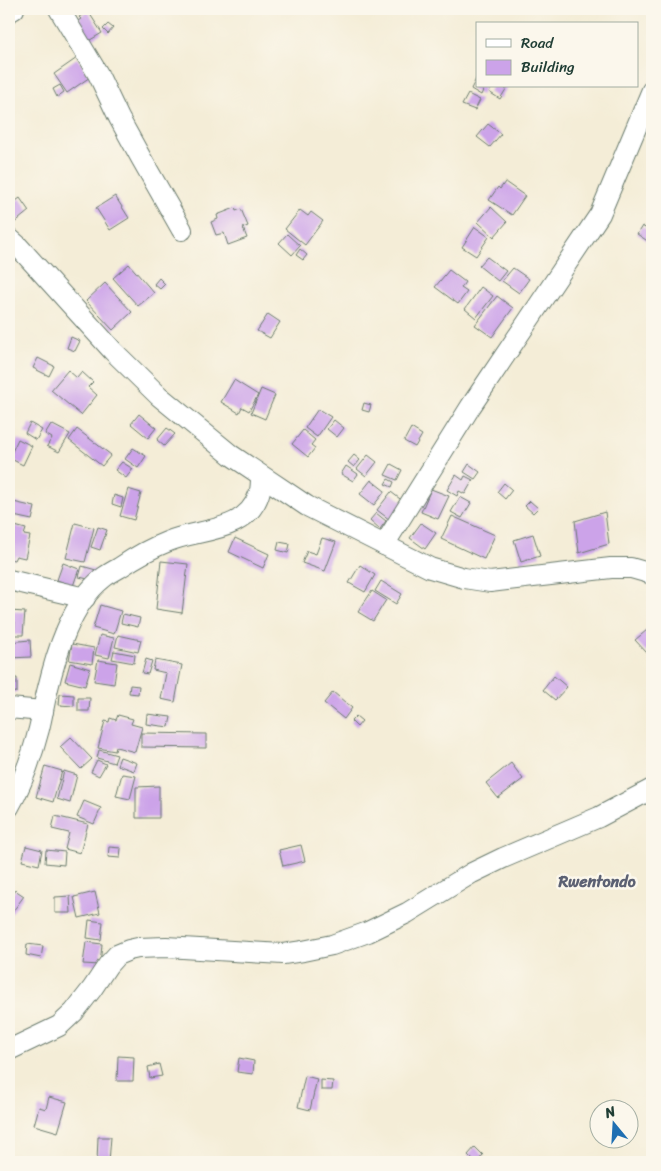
<svg xmlns="http://www.w3.org/2000/svg" width="661" height="1171" font-family="Sriracha,sans-serif">
<style>
.building{fill:#cca3e9}
.lines{fill:none;stroke-linecap:round;stroke-linejoin:round}
.minor-casing{stroke:#6a7b6d;stroke-width:22}
.minor{stroke:#fff;stroke-width:20}
.labels{text-anchor:middle;dominant-baseline:central;stroke-width:5;stroke-linejoin:round;paint-order:stroke}
.quarter-label{font-size:16px;font-weight:bold;fill:#5c6173;stroke:#fbf7ec}
</style>
<rect width="100%" height="100%" fill="#fbf7ec"/>
<filter id="ink" filterUnits="userSpaceOnUse"><feTurbulence type="fractalNoise" baseFrequency=".02" numOctaves="2"/><feDisplacementMap in="SourceGraphic" scale="10" xChannelSelector="R" yChannelSelector="G"/><feConvolveMatrix kernelMatrix="1 2 1 2 8 2 1 2 1" color-interpolation-filters="sRGB"/></filter>
<filter id="wash" filterUnits="userSpaceOnUse"><feTurbulence type="fractalNoise" baseFrequency=".0096" numOctaves="4" result="noise"/><feDisplacementMap in="SourceGraphic" scale="20" xChannelSelector="R" yChannelSelector="G"/><feGaussianBlur stdDeviation="1.12" result="paint"/><feColorMatrix in="noise" values="0 0 0 0 0 0 0 0 0 0 0 0 0 0 0 0 0 1.4 0 .05"/><feComposite in="paint" operator="in"/></filter>
<g filter="url(#wash)">
<rect width="100%" height="100%" fill="#f4edd7"/>
<g id="blocks">
<!-- building -->
<g class="building">
<path d="M88 11 102 33 85 43 73 24 81 19 79 17Z"/>
<path d="M108 24 113 28 108 34 103 29Z"/>
<path d="M77 58 90 77 67 93 54 74Z"/>
<path d="M477 77V86H485L481 95 471 89Z"/>
<path d="M60 85 64 92 57 97 53 89Z"/>
<path d="M492 86H508L500 99 489 92Z"/>
<path d="M468 94 480 100 475 110 462 105Z"/>
<path d="M488 124 501 134 490 147 477 137Z"/>
<path d="M505 182 525 196 512 215 489 200 498 187 500 189Z"/>
<path d="M115 196 129 218 110 230 96 208Z"/>
<path d="M20 198 29 211 13 224 9 218V206Z"/>
<path d="M491 207 507 222 494 237 478 222Z"/>
<path d="M235 208 236 211 241 209 248 226 243 228 247 238 228 245 224 233 216 235 211 222 218 219 217 215Z"/>
<path d="M300 210 308 216 311 212 323 221 305 245 285 229Z"/>
<path d="M642 226 652 232V244L637 234Z"/>
<path d="M475 227 489 237 476 256 462 247Z"/>
<path d="M287 234 300 246 292 255 279 243Z"/>
<path d="M300 249 307 255 303 260 296 255Z"/>
<path d="M487 257 506 271 498 281 479 266Z"/>
<path d="M129 264 154 293 138 306 113 278Z"/>
<path d="M513 268 529 279 519 293 502 281Z"/>
<path d="M449 270 465 282 461 288 467 292 458 304 435 287Z"/>
<path d="M159 278 165 284 160 289 154 284Z"/>
<path d="M105 283 132 312 113 330 86 301Z"/>
<path d="M481 287 493 296 476 318 465 309Z"/>
<path d="M497 296 513 308 492 337 475 325Z"/>
<path d="M268 314 280 322 270 338 257 331Z"/>
<path d="M71 337 80 341 75 351 67 348Z"/>
<path d="M38 358 54 366 49 376 33 368Z"/>
<path d="M68 370 77 378 82 372 93 382 88 387 97 395 81 415 51 390Z"/>
<path d="M234 380 258 395 249 411 242 407 239 413 221 402Z"/>
<path d="M261 389 275 395 265 419 251 413Z"/>
<path d="M364 403 371 405 369 412 362 410Z"/>
<path d="M318 409 331 417 317 437 305 428Z"/>
<path d="M139 414 156 428 148 438 131 424Z"/>
<path d="M334 420 344 428 337 437 327 429Z"/>
<path d="M30 423 42 430 36 440 25 433Z"/>
<path d="M51 424 70 434 59 452 47 446 52 438 45 434Z"/>
<path d="M167 428 175 434 164 446 157 440Z"/>
<path d="M411 428 422 435 415 447 404 441Z"/>
<path d="M77 429 111 455 102 466 69 440Z"/>
<path d="M303 430 315 440 311 445 315 448 308 457 292 444Z"/>
<path d="M18 439 32 446 23 465 9 458Z"/>
<path d="M133 448 146 456 138 468 125 459Z"/>
<path d="M354 455 360 460 354 467 348 462Z"/>
<path d="M368 455 377 462 366 476 357 469Z"/>
<path d="M122 462 133 469 126 478 115 470Z"/>
<path d="M391 464 402 470 397 480 385 475Z"/>
<path d="M469 464 480 472 475 479 464 472Z"/>
<path d="M346 466 358 474 353 481 341 474Z"/>
<path d="M456 475 463 480 465 476 473 480 465 494 459 491 457 496 447 490Z"/>
<path d="M388 479 394 482 392 487 385 484Z"/>
<path d="M371 480 385 491 374 505 360 494Z"/>
<path d="M504 483 512 490 505 499 497 492Z"/>
<path d="M128 489 141 493 134 520 120 516Z"/>
<path d="M431 489 449 496 438 519 421 512Z"/>
<path d="M391 492 404 502 390 520 377 510Z"/>
<path d="M114 495 123 498 121 507 112 504Z"/>
<path d="M460 497 471 503 462 518 451 512Z"/>
<path d="M9 501 35 507 32 520 9 515Z"/>
<path d="M530 501 538 508 533 513 525 506Z"/>
<path d="M605 512 609 544 579 553 575 521Z"/>
<path d="M376 513 386 521 380 529 370 520Z"/>
<path d="M452 516 495 535 484 559 441 539Z"/>
<path d="M75 523 94 528 85 562 66 558Z"/>
<path d="M421 523 436 533 425 549 410 538Z"/>
<path d="M11 525 26 529 24 535 30 536 25 558 16 556 14 560 9 559V532Z"/>
<path d="M98 527 107 530 100 550 91 547Z"/>
<path d="M533 534 540 556 521 562 514 540Z"/>
<path d="M235 538 269 554 263 568 229 552Z"/>
<path d="M322 538 336 542 325 571 302 563 307 551 316 554Z"/>
<path d="M279 542 290 544 288 553 277 550Z"/>
<path d="M161 561 188 564 182 613 156 609Z"/>
<path d="M63 563 79 569 73 586 57 580Z"/>
<path d="M360 565 375 575 365 592 349 583Z"/>
<path d="M82 566 96 570 93 580 79 577Z"/>
<path d="M381 581 402 594 396 604 375 591Z"/>
<path d="M372 591 386 600 373 621 358 612Z"/>
<path d="M100 605 121 611 114 634 93 628Z"/>
<path d="M9 611 25 612 23 635H14L15 622H9Z"/>
<path d="M123 614 140 618 138 627 121 623Z"/>
<path d="M647 630 652 636V648L647 653 635 640Z"/>
<path d="M100 635 114 638 109 658 95 655Z"/>
<path d="M118 635 141 640 138 652 115 647Z"/>
<path d="M30 640 31 657 10 658 9 642Z"/>
<path d="M72 644 94 648 92 664 69 660Z"/>
<path d="M114 651 135 655 134 663 112 659Z"/>
<path d="M146 659 152 661 148 674 142 673Z"/>
<path d="M98 660 117 663 114 684 94 681Z"/>
<path d="M155 660 182 665 175 702 161 699 166 673 153 670Z"/>
<path d="M70 663 90 669 85 686 65 681Z"/>
<path d="M554 676 567 687 555 700 543 690Z"/>
<path d="M9 678H17V692L9 693Z"/>
<path d="M130 685 139 686 138 694 129 693Z"/>
<path d="M333 692 352 708 344 719 324 703Z"/>
<path d="M60 694 74 695V706L59 705Z"/>
<path d="M78 698H90L89 711H78Z"/>
<path d="M147 714 171 717 169 727 146 724Z"/>
<path d="M118 715 133 719 131 724 142 727 135 752 116 747 115 751 98 748 105 721 109 722 110 718 116 720Z"/>
<path d="M356 716 362 721 357 727 351 721Z"/>
<path d="M141 733 206 734V748L141 747Z"/>
<path d="M71 737 92 759 81 769 60 747Z"/>
<path d="M99 750 117 755 114 763 97 758Z"/>
<path d="M120 757 137 763 134 771 117 765Z"/>
<path d="M97 760 106 764 99 776 91 772Z"/>
<path d="M511 763 523 779 498 798 486 783Z"/>
<path d="M45 766 62 771 53 802 36 797Z"/>
<path d="M64 771 77 775 70 803 57 799Z"/>
<path d="M122 774 136 776 130 799 116 796Z"/>
<path d="M159 786V818H136V787Z"/>
<path d="M84 801 101 808 94 824 77 817Z"/>
<path d="M55 816 88 824 80 853 65 849 69 833 52 829Z"/>
<path d="M301 845 305 861 283 866 279 850Z"/>
<path d="M26 846 42 850 39 865 22 861Z"/>
<path d="M109 847 121 848 120 858 108 857Z"/>
<path d="M46 850 65 852 64 865 45 863Z"/>
<path d="M15 890 24 896 11 914 9 912V899Z"/>
<path d="M95 892 100 913 79 918 74 897Z"/>
<path d="M70 896 71 913H55V897Z"/>
<path d="M89 920 103 922 101 940 87 938Z"/>
<path d="M86 942 102 944 100 965 83 964Z"/>
<path d="M27 944 43 946 41 958 26 955Z"/>
<path d="M118 1056 134 1057 133 1081H117Z"/>
<path d="M239 1058 254 1061 253 1074 237 1072Z"/>
<path d="M159 1064 162 1076 150 1078 148 1067Z"/>
<path d="M305 1076 317 1079 310 1110 298 1107Z"/>
<path d="M321 1080 333 1081 332 1090H321Z"/>
<path d="M49 1097 67 1102 58 1132 34 1125 39 1107 46 1109Z"/>
<path d="M98 1137H111L109 1162H97Z"/>
<path d="M475 1147 483 1155 477 1162H475L468 1155Z"/>
</g>
</g>
</g>
<g filter="url(#ink)">
<use href="#blocks" fill-opacity="0" stroke="#6a7b6d" stroke-width="1"/>
<g class="lines">
<defs>
<g id="minor">
<path d="M59 9 98 74 119 118 141 158 182 230"/>
<path d="M9 12 14 9"/>
<path d="M9 238 17 245 113 351 159 396 231 455 307 506 430 568 464 578 490 582 611 568H631L652 574"/>
<path d="M384 545 471 406 600 214 652 90"/>
<path d="M9 580 85 598"/>
<path d="M9 708 43 711"/>
<path d="M9 807C23 783 32 756 39 729 42 717 44 704 47 692 56 654 71 603 103 578 108 574 114 571 119 568 135 557 151 548 169 541 201 528 246 533 259 494 261 489 261 482 261 476"/>
<path d="M9 1050 59 1026 74 1012 92 989 108 965 117 955 129 950 138 948 166 947 283 954 303 951 332 945 368 932 407 913 472 873 503 858 599 817 652 789"/>
</g>
</defs>
<!-- minor casing -->
<use href="#minor" class="minor-casing"/>
<!-- minor -->
<use href="#minor" class="minor"/>
</g>
</g>
<g class="labels">
<!-- quarter labels -->
<g class="quarter-label">
<text x="597" y="881">Rwentondo</text>
</g>
</g>
<!-- margin -->
<rect width="661" height="1171" fill="none" stroke="#fbf7ec" stroke-width="30"/>
<!-- legend -->
<rect x="476" y="22" width="162" height="65" fill="#fbf7ec" stroke="#a3ada2"/>
<rect x="486" y="39" width="25" height="8" fill="#ffffff" stroke="#a3ada2"/>
<text x="521" y="48" font-size="15" fill="#1f3d34">Road</text>
<rect x="486" y="60" width="25" height="15" fill="#cca3e9" stroke="#a3ada2"/>
<text x="521" y="72" font-size="15" fill="#1f3d34">Building</text>
<!-- north arrow -->
<g transform="translate(614 1124) rotate(342)"><circle r="24" fill="#fbf7ec" stroke="#a3ada2"/>
<path d="M0-4L9 19L0 12L-9 19Z" fill="#1f6fb2"/>
<text y="-8" font-size="14" font-weight="bold" text-anchor="middle" fill="#1f3d34">N</text>
</g>
</svg>
